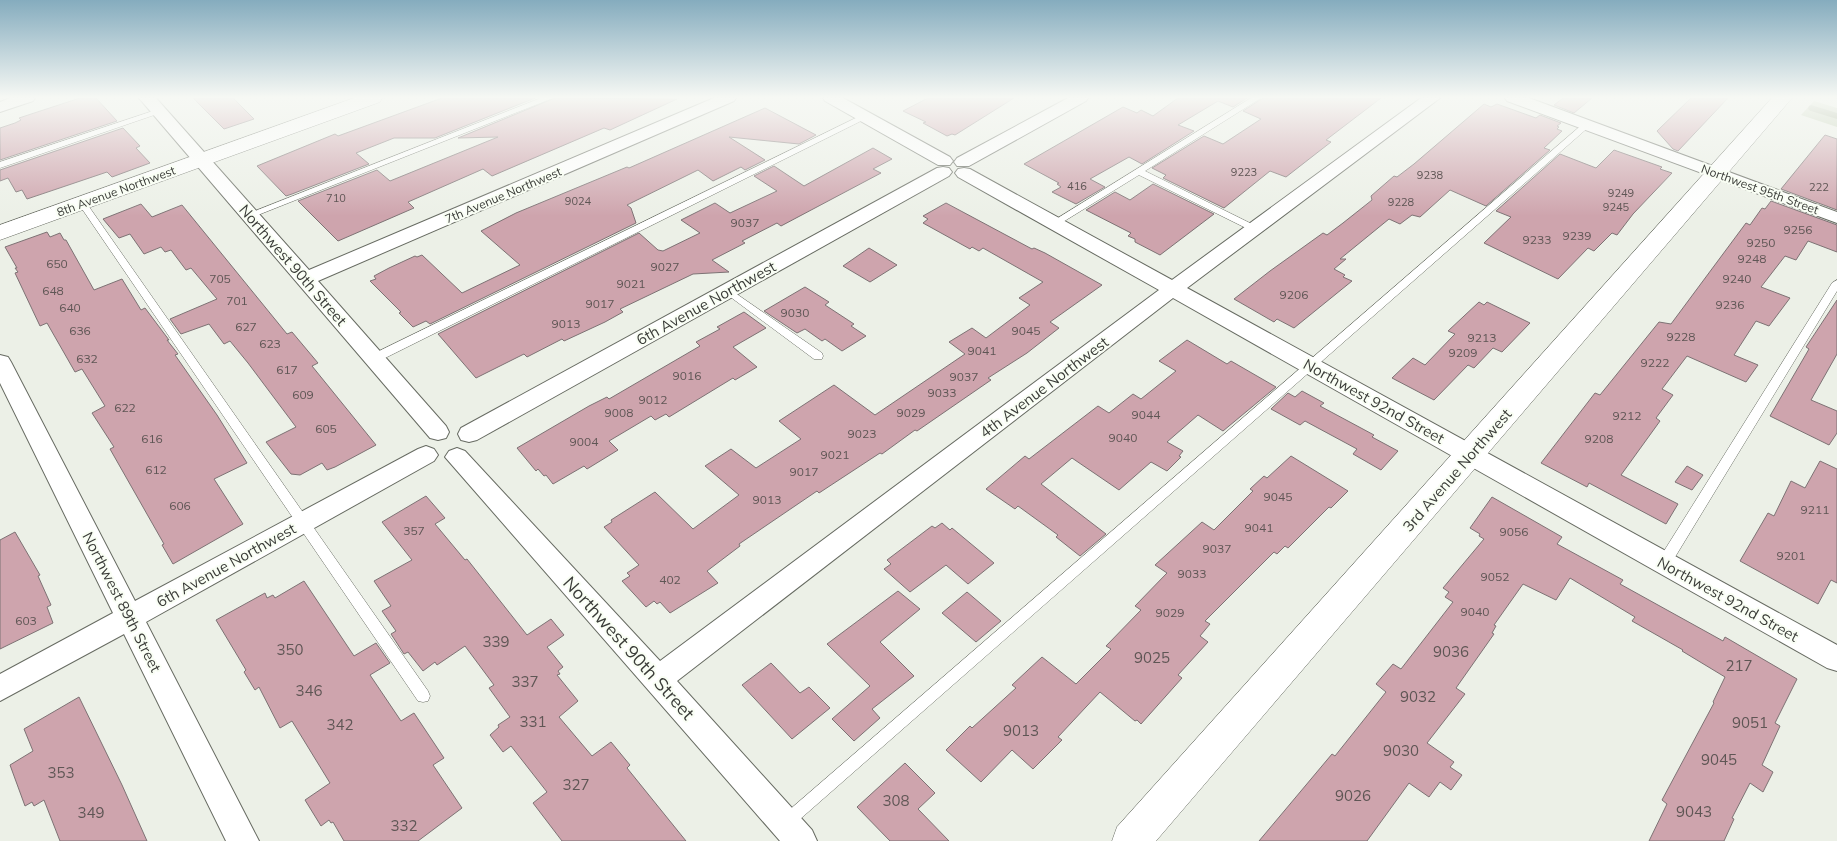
<svg xmlns="http://www.w3.org/2000/svg" width="1837" height="841" font-family="Mulish,sans-serif">
<style>
.green{fill:#bccaac}
.lines{fill:none;stroke-linecap:round;stroke-linejoin:round}
.stream{stroke:#91a07f;stroke-width:5.5}
.building{fill:#cea4ad;stroke:#7d7274}
.lane-casing{stroke:#676b62;stroke-width:1}
.street-casing{stroke:#676b62;stroke-width:2}
.secondary-casing{stroke:#676b62;stroke-width:1}
.lane{fill:#fff;fill-rule:evenodd}
.street{fill:#fff;fill-rule:evenodd}
.secondary{fill:#fff;fill-rule:evenodd}
.labels{text-anchor:middle;dominant-baseline:central;stroke-width:4;stroke-linejoin:round;paint-order:stroke}
.far-number-label{font-size:11px;fill:#5f5655}
.far-street-label{font-size:12px;fill:#3a3c38;stroke:#f9fef4}
.number-label{font-size:12px;fill:#5f5655}
.street-label{font-size:15px;fill:#3a3c38;stroke:#f9fef4}
.near-number-label{font-size:15px;fill:#5f5655}
.near-street-label{font-size:18px;fill:#3a3c38;stroke:#f9fef4}
</style>
<rect width="100%" height="100%" fill="#ecf0e7"/>
<!-- green -->
<path class="green" d="M1814 101 1837 108V127L1801 115Z"/>
<g class="lines">
<!-- stream -->
<path class="stream" d="M1811 108 1837 116"/>
</g>
<!-- building -->
<g class="building">
<path d="M80 98H96L117 121 0 160V128L15 123 21 120 19 118Z"/>
<path d="M193 98H233L254 119 224 129Z"/>
<path d="M442 98H535L435 138H394L356 153 369 164 292 194 286 196 257 166 335 134 338 136Z"/>
<path d="M555 98 677 99 610 130 604 128 492 176 483 169 408 202 414 208 338 241 298 201 377 170 390 181 498 137 458 138Z"/>
<path d="M928 98H1014L955 135 952 134 947 136 923 123 926 122 903 111Z"/>
<path d="M1178 98H1247L1233 107 1218 101 1178 125 1194 131 1142 164 1129 157 1090 179 1105 187 1076 204 1052 192 1061 187 1057 184 1059 183 1024 164 1123 107 1137 113 1141 110 1153 116Z"/>
<path d="M1263 98H1381L1326 140 1331 142 1286 177 1270 171 1224 208 1163 178 1166 175 1152 168 1204 136 1223 144 1261 119 1243 111Z"/>
<path d="M1563 98H1592L1574 113 1554 105Z"/>
<path d="M1691 98H1728L1678 151 1673 149 1657 131Z"/>
<path d="M1484 104 1491 107 1497 104 1536 118 1540 115 1561 123 1557 126 1559 127 1557 129 1562 131 1544 148 1550 150 1486 206 1450 190 1420 217 1412 215 1400 224 1389 219 1340 259H1346L1334 269 1345 275 1343 277 1352 281 1294 328 1277 319 1274 322 1234 299 1270 271 1323 233 1327 235 1343 223 1372 200 1371 196 1394 176 1397 177 1414 164Z"/>
<path d="M765 108 816 135 799 144 729 137 765 160 745 170 741 167 713 181 698 170 627 205 631 208 636 223 430 324 426 321 413 327 399 313 401 312 370 281 376 279 374 276 389 268 415 256 417 257 422 255 462 293 520 265 481 231 516 213 627 167 629 168Z"/>
<path d="M123 128 140 146 136 148 150 163 112 177 107 172 27 199 22 190 16 192 8 178 0 181V170Z"/>
<path d="M1825 135 1837 139V210L1781 189Z"/>
<path d="M873 148 892 159 873 169 881 173 781 226 777 223 742 241 745 243 712 260 729 272 693 274 620 309 623 312 605 322 564 341 562 339 527 357 524 354 476 378 438 334 639 233 658 250 663 251 700 233 681 220 715 203 730 213 777 191 754 176 774 166 804 186Z"/>
<path d="M1614 150 1662 167 1660 169 1672 173 1633 214 1617 235 1612 233 1594 251 1588 248 1558 279 1484 243 1511 217 1496 211 1560 154 1596 168Z"/>
<path d="M1153 184 1214 214 1160 255 1135 242V239L1128 236 1131 233 1086 210 1115 192 1130 200Z"/>
<path d="M1771 201 1837 225V252L1808 241 1796 260 1785 256 1761 287 1790 298 1769 326 1756 321 1734 355 1758 365 1746 382 1687 356 1662 389 1673 395 1656 418 1660 421 1621 475 1678 504 1666 524 1589 483 1587 487 1541 463 1595 393 1600 395 1659 322 1671 324 1746 223 1750 225 1762 208 1765 209Z"/>
<path d="M946 203 1032 249 1034 248 1045 253 1102 285 1050 322 1059 328 1027 353 988 378 991 380 917 431 915 430 882 454 880 453 819 493 817 491 739 544 740 546 707 571 718 583 670 613 660 602 657 604 654 601 646 607 622 581 630 576 627 573 639 565 604 527 612 522 611 520 655 492 693 529 739 495 705 466 731 449 756 468 801 439 779 421 834 385 875 415 965 354 949 342 972 328 986 338 1030 305 1019 298 1043 282 983 248 979 251 972 247 970 249 923 223 928 219 923 216Z"/>
<path d="M141 204 152 217 182 205 287 334 292 332 318 363 312 366 376 445 335 467 327 470 322 463 300 475 291 474 266 442 296 427 248 363 230 341 224 344 209 324 181 334 170 319 217 299 191 268 186 270 171 250 165 252 161 247 144 254 130 234 119 238 103 219Z"/>
<path d="M47 232 50 237 60 233 64 240H66L94 290 122 279 141 310 145 308 169 340H167L178 354 175 355 217 415 247 463 214 479 243 524 173 564 162 545 164 544 110 449 114 447 92 413 105 406 82 369 75 372 47 323 40 326 15 273 18 272 15 268H17L5 247Z"/>
<path d="M869 248 897 265 870 282 843 266Z"/>
<path d="M805 287 829 302 825 305 854 324 851 326 866 336 842 351 825 339 822 341 805 329 797 333 764 311Z"/>
<path d="M1837 300V354L1811 400 1837 411V433L1829 445 1770 416 1809 349 1806 347Z"/>
<path d="M1479 302 1484 305 1487 302 1530 323 1502 352 1493 348 1474 368 1468 365 1434 400 1392 378 1413 358 1425 365 1455 334 1448 331Z"/>
<path d="M744 312 766 328 733 347 757 367 735 380 733 378 669 417 666 414 655 420 651 416 609 441 618 450 587 469 584 466 553 484 546 475 544 476 538 469 536 471 517 448 589 406 607 397 609 399 700 346 696 342 720 329 717 327Z"/>
<path d="M1187 340 1227 364 1231 361 1276 387 1223 431 1198 415 1167 442 1183 451 1179 456 1181 457 1167 471 1151 462 1119 490 1072 458 1041 484 1106 534 1080 556 1056 537 1058 535 1018 506 1015 509 986 489 1025 456 1029 459 1098 406 1109 413 1133 394 1141 399 1176 371 1159 361Z"/>
<path d="M1302 391 1324 403 1320 406 1374 435 1372 437 1398 451 1381 470 1353 454 1357 449 1305 421 1300 425 1271 409 1288 393 1295 397Z"/>
<path d="M1291 456 1348 491 1331 508 1329 507 1288 548 1285 546 1277 554 1274 552 1205 621 1210 624 1200 636 1208 642 1178 675 1182 678 1141 724 1137 720 1135 721 1100 692 1058 737 1062 740 1033 769 1012 750 981 782 946 750 970 726 972 728 1016 688 1012 685 1042 657 1076 684 1111 649 1106 646 1141 610 1135 606 1167 573 1155 565 1202 522 1214 530 1253 491 1250 489 1264 476 1267 478Z"/>
<path d="M1820 461 1837 469V583L1831 580 1818 604 1740 561 1768 513 1774 516 1791 481 1805 488Z"/>
<path d="M1687 466 1703 475 1692 490 1675 482Z"/>
<path d="M426 496 445 518 435 524 465 560 467 559 527 635 551 619 564 635 547 647 563 667 558 671 560 674 557 675 578 701 559 717 592 756 611 742 630 765 627 768 686 841H562L533 803 547 792 511 746 503 752 490 735 499 727 498 725 510 717 489 688 494 685 465 646 437 665 435 662 423 671 408 652 404 654 391 634 396 631 382 611 391 606 374 581 412 560 382 522Z"/>
<path d="M1492 497 1562 537 1557 544 1623 580 1620 584 1723 641 1725 637 1797 679 1775 723 1780 726 1762 765 1773 772 1763 792 1750 783 1732 818 1734 819 1724 841H1649L1667 804 1662 800 1714 703 1713 702 1725 677 1682 651 1683 650 1632 621 1635 617 1570 578 1556 600 1523 584 1494 625 1496 626 1492 633 1494 634 1456 688 1465 694 1427 743 1454 762 1450 767 1462 775 1451 790 1440 782 1429 797 1409 783 1367 841H1259L1332 754 1335 756 1386 692 1376 684 1393 664 1401 669 1453 602 1445 597 1449 592 1443 588 1484 539 1479 536 1480 534 1470 528Z"/>
<path d="M942 523 950 530 952 528 994 563 968 584 946 565 910 592 884 569 891 564 887 560 932 526 935 528Z"/>
<path d="M15 532 40 575 38 576 51 605 47 607 53 623 0 649V540Z"/>
<path d="M304 581 354 656 376 643 390 663 370 675 401 721 414 713 444 758 433 765 462 808 418 841H344L333 822 331 823 329 820 321 826 305 800 330 783 292 721 280 728 259 687 255 690 244 672 246 670 216 620 265 593 267 598 273 595 275 598Z"/>
<path d="M898 591 920 609 880 642 914 676 872 709 880 718 854 741 832 719 870 686 827 644Z"/>
<path d="M967 592 1001 621 976 642 942 613Z"/>
<path d="M771 663 800 693 809 687 830 708 792 739 742 685Z"/>
<path d="M79 697 122 785 147 841H60L44 800 34 806 32 802 25 806 10 765 33 751 24 729Z"/>
<path d="M905 763 935 793 918 809 949 841H890L857 807Z"/>
</g>
<g class="lines">
<defs>
<g id="lane">
<path d="M541 98H553L253 217H247L245 215Z"/>
<path d="M1251 98H1261L1145 171 1258 227V231H1252L1139 175 1058 225H1052L1050 223Z"/>
<path d="M156 110 163 112 0 168V162Z"/>
<path d="M862 115 869 117 377 362 373 363 368 359 369 356Z"/>
<path d="M1584 123 1591 125 790 828 785 831 780 828 777 823 780 818Z"/>
<path d="M82 200 85 201 428 691 430 696 428 701 423 702 418 701 78 203Z"/>
<path d="M1837 280V291L1669 567 1664 568 1659 567 1658 563 1659 559 1832 283Z"/>
<path d="M728 288 822 353 823 356 822 359H814L725 293 723 291 725 289Z"/>
</g>
<g id="street">
<path d="M10 98H35L33 101 0 112V102Z"/>
<path d="M139 98H156L309 270 714 98H736L734 101 318 281 446 426 449 432 446 438 438 440 430 438Z"/>
<path d="M823 98H843L950 157 953 161 950 165H938L825 101Z"/>
<path d="M1068 98H1088L1086 101 969 166H957L954 162 957 158Z"/>
<path d="M1421 98H1440L1187 288 1837 645V671L1827 668 1173 298 677 681 812 830 817 841H780L445 457 449 451 457 448 465 451 660 661 1159 290 958 177 955 173 958 169 964 168 970 169 1172 280Z"/>
<path d="M1505 98H1529L1837 212V223L1507 101Z"/>
<path d="M943 167 949 168 952 172 949 176 477 440 469 442 461 440 458 434 461 428 937 168Z"/>
<path d="M0 355 8 357 11 362 135 601 418 449 426 446 434 449 438 455 434 461 146 622 259 841H226L124 634 0 701V674L113 613 0 383Z"/>
</g>
<g id="secondary">
<path d="M354 98H382L380 102 0 240V225Z"/>
<path d="M1772 98H1792L1156 841H1112L1117 827Z"/>
</g>
</defs>
<!-- lane casing -->
<use href="#lane" class="lane-casing"/>
<!-- street casing -->
<use href="#street" class="street-casing"/>
<!-- secondary casing -->
<use href="#secondary" class="secondary-casing"/>
<!-- lane -->
<use href="#lane" class="lane"/>
<!-- street -->
<use href="#street" class="street"/>
<!-- secondary -->
<use href="#secondary" class="secondary"/>
</g>
<!-- sky -->
<linearGradient id="sky" x2="0" y2="1"><stop stop-color="#85acbe"/><stop offset="0.45" stop-color="#f6f8f4"/><stop offset="1" stop-color="#f6f8f4" stop-opacity="0"/></linearGradient>
<rect width="1837" height="216" fill="url(#sky)"/>
<g class="labels">
<!-- far-number labels -->
<g class="far-number-label">
<text x="1244" y="172">9223</text>
<text x="1430" y="175">9238</text>
<text x="1077" y="186">416</text>
<text x="1819" y="187">222</text>
<text x="1621" y="193">9249</text>
<text x="336" y="198">710</text>
<text x="578" y="201">9024</text>
<text x="1401" y="202">9228</text>
<text x="1616" y="207">9245</text>
</g>
<!-- far-street labels -->
<g class="far-street-label">
<text transform="translate(1760 189) rotate(20)">Northwest 95th Street</text>
<text transform="translate(116 191) rotate(-20)">8th Avenue Northwest</text>
<text transform="translate(503 195) rotate(-23)">7th Avenue Northwest</text>
</g>
<!-- number labels -->
<g class="number-label">
<text x="745" y="222">9037</text>
<text x="1798" y="229">9256</text>
<text x="1577" y="235">9239</text>
<text x="1537" y="239">9233</text>
<text x="1761" y="242">9250</text>
<text x="1752" y="258">9248</text>
<text x="57" y="263">650</text>
<text x="665" y="266">9027</text>
<text x="220" y="278">705</text>
<text x="1737" y="278">9240</text>
<text x="631" y="283">9021</text>
<text x="53" y="290">648</text>
<text x="1294" y="294">9206</text>
<text x="237" y="300">701</text>
<text x="600" y="303">9017</text>
<text x="1730" y="304">9236</text>
<text x="70" y="307">640</text>
<text x="795" y="312">9030</text>
<text x="566" y="323">9013</text>
<text x="246" y="326">627</text>
<text x="80" y="330">636</text>
<text x="1026" y="330">9045</text>
<text x="1681" y="336">9228</text>
<text x="1482" y="337">9213</text>
<text x="270" y="343">623</text>
<text x="982" y="350">9041</text>
<text x="1463" y="352">9209</text>
<text x="87" y="358">632</text>
<text x="1655" y="362">9222</text>
<text x="287" y="369">617</text>
<text x="687" y="375">9016</text>
<text x="964" y="376">9037</text>
<text x="942" y="392">9033</text>
<text x="303" y="394">609</text>
<text x="653" y="399">9012</text>
<text x="125" y="407">622</text>
<text x="619" y="412">9008</text>
<text x="911" y="412">9029</text>
<text x="1146" y="414">9044</text>
<text x="1627" y="415">9212</text>
<text x="326" y="428">605</text>
<text x="862" y="433">9023</text>
<text x="1123" y="437">9040</text>
<text x="152" y="438">616</text>
<text x="1599" y="438">9208</text>
<text x="584" y="441">9004</text>
<text x="835" y="454">9021</text>
<text x="156" y="469">612</text>
<text x="804" y="471">9017</text>
<text x="1278" y="496">9045</text>
<text x="767" y="499">9013</text>
<text x="180" y="505">606</text>
<text x="1815" y="509">9211</text>
<text x="1259" y="527">9041</text>
<text x="414" y="530">357</text>
<text x="1514" y="531">9056</text>
<text x="1217" y="548">9037</text>
<text x="1791" y="555">9201</text>
<text x="1192" y="573">9033</text>
<text x="1495" y="576">9052</text>
<text x="670" y="579">402</text>
<text x="1475" y="611">9040</text>
<text x="1170" y="612">9029</text>
<text x="26" y="620">603</text>
</g>
<!-- street labels -->
<g class="street-label">
<text transform="translate(293 265) rotate(49)">Northwest 90th Street</text>
<text transform="translate(706 303) rotate(-29)">6th Avenue Northwest</text>
<text transform="translate(1044 387) rotate(-37)">4th Avenue Northwest</text>
<text transform="translate(1374 401) rotate(29)">Northwest 92nd Street</text>
<text transform="translate(1457 470) rotate(-49)">3rd Avenue Northwest</text>
<text transform="translate(226 565) rotate(-29)">6th Avenue Northwest</text>
<text transform="translate(1728 599) rotate(29)">Northwest 92nd Street</text>
<text transform="translate(122 602) rotate(63)">Northwest 89th Street</text>
</g>
<!-- near-number labels -->
<g class="near-number-label">
<text x="496" y="641">339</text>
<text x="290" y="649">350</text>
<text x="1451" y="651">9036</text>
<text x="1152" y="657">9025</text>
<text x="1739" y="665">217</text>
<text x="525" y="681">337</text>
<text x="309" y="690">346</text>
<text x="1418" y="696">9032</text>
<text x="533" y="721">331</text>
<text x="1750" y="722">9051</text>
<text x="340" y="724">342</text>
<text x="1021" y="730">9013</text>
<text x="1401" y="750">9030</text>
<text x="1719" y="759">9045</text>
<text x="61" y="772">353</text>
<text x="576" y="784">327</text>
<text x="1353" y="795">9026</text>
<text x="896" y="800">308</text>
<text x="1694" y="811">9043</text>
<text x="91" y="812">349</text>
<text x="404" y="825">332</text>
</g>
<!-- near-street labels -->
<g class="near-street-label">
<text transform="translate(629 648) rotate(48)">Northwest 90th Street</text>
</g>
</g>
</svg>
